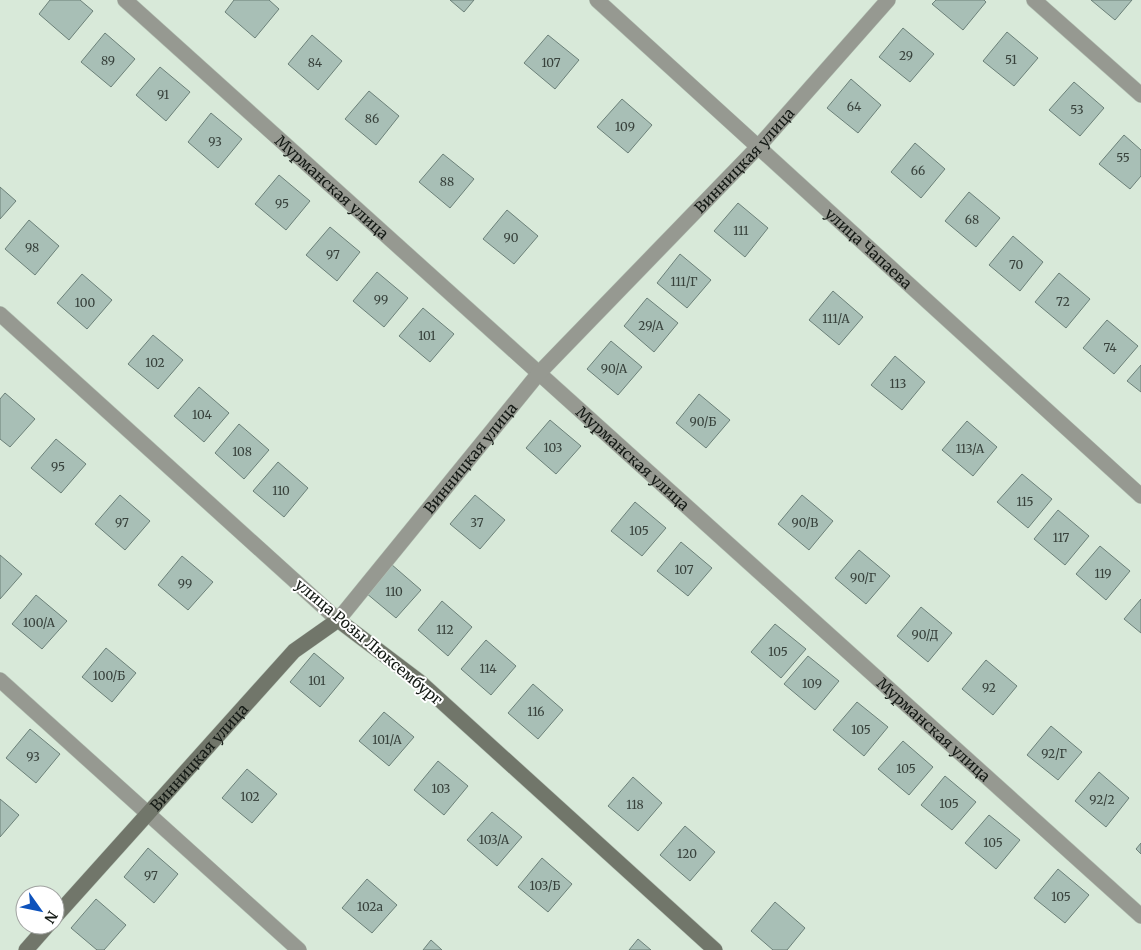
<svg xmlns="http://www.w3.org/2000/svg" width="1141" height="950" font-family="Merriweather,serif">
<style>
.building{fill:#a8bfb6;stroke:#6c8179}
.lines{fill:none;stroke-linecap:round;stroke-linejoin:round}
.street-casing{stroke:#b5c4b6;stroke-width:16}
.secondary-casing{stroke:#b5c4b6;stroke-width:16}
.street{stroke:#969991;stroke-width:15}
.secondary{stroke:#71766a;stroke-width:15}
.labels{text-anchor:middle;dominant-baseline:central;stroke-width:4;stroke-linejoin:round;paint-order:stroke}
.number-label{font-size:12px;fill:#38423c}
.street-label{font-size:15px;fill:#131914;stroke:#fff}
</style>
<rect width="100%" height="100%" fill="#d8e9d9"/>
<!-- building -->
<g class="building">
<path d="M50 0H80L93 11 69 40 39 14Z"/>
<path d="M234 0H269L279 9 255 38 225 12Z"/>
<path d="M450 0H474L464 12Z"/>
<path d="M936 0H984L986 2 963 30 932 4Z"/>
<path d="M1091 0H1132L1115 20Z"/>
<path d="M903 28 934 54 910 82 879 57Z"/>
<path d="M1007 32 1038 58 1014 86 983 61Z"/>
<path d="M105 33 135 59 111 87 81 62Z"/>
<path d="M312 35 342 61 318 90 288 64Z"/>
<path d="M548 35 579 60 555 89 524 63Z"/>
<path d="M160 67 190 92 166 121 136 95Z"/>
<path d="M851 79 881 105 858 133 827 108Z"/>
<path d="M1074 82 1104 108 1080 136 1049 110Z"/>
<path d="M369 91 399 116 376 145 345 119Z"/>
<path d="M622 99 652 125 628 153 597 127Z"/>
<path d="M211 113 242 139 218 168 188 142Z"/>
<path d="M1124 135 1141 150V176L1130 189 1099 164Z"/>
<path d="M915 143 945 169 921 198 891 172Z"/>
<path d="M443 154 474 179 450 208 419 182Z"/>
<path d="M279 175 310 201 286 230 255 204Z"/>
<path d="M0 187 16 201 0 219Z"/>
<path d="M969 192 1000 218 976 247 945 221Z"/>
<path d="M738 203 768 228 745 257 714 231Z"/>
<path d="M507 210 538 236 514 264 483 239Z"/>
<path d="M29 220 59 246 35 275 5 249Z"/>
<path d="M330 227 360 252 337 281 306 255Z"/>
<path d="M1013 236 1043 262 1020 291 989 265Z"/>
<path d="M680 254 711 280 687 308 657 283Z"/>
<path d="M377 272 408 298 384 327 353 301Z"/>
<path d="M1059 273 1090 299 1066 328 1035 302Z"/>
<path d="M82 274 112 300 87 329 57 303Z"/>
<path d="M833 291 863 317 839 345 809 320Z"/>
<path d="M647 298 678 323 654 352 624 326Z"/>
<path d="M423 308 454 334 430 362 399 336Z"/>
<path d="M1107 320 1138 346 1114 374 1083 348Z"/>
<path d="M153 335 183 360 158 389 128 364Z"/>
<path d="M611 341 642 367 618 395 587 369Z"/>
<path d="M895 356 925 382 902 410 871 385Z"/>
<path d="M1141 365V392L1127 381Z"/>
<path d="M199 387 229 413 204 442 174 416Z"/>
<path d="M5 393 35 419 10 447 0 439V399Z"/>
<path d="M699 394 730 420 706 448 676 423Z"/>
<path d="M550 420 581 446 556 474 526 448Z"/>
<path d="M967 421 997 447 973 476 942 450Z"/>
<path d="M239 424 269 450 244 479 215 453Z"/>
<path d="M56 439 86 464 61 493 31 468Z"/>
<path d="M278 462 308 488 284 517 253 491Z"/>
<path d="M1022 474 1052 499 1028 528 997 502Z"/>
<path d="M120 495 150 521 125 550 95 524Z"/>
<path d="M475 495 505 520 480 549 450 524Z"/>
<path d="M802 495 833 521 809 550 778 524Z"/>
<path d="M635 502 666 528 642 556 611 531Z"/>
<path d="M1058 510 1089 536 1065 565 1034 539Z"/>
<path d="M681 542 712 568 688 596 657 571Z"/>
<path d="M1100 546 1130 571 1106 600 1076 574Z"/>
<path d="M859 550 890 576 866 604 835 578Z"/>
<path d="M0 555 22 574 0 599Z"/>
<path d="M182 556 213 582 188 610 158 585Z"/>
<path d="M391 564 421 590 396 618 366 593Z"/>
<path d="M36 595 67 621 42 649 12 624Z"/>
<path d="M1141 599V633L1124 619Z"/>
<path d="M442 601 472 627 448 656 418 630Z"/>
<path d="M921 607 952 633 928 662 897 636Z"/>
<path d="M775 624 806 649 781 678 751 652Z"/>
<path d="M486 640 516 666 491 695 461 669Z"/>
<path d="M106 648 136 673 112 702 82 677Z"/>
<path d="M314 653 344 678 320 707 290 682Z"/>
<path d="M808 656 839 681 815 710 784 684Z"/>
<path d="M986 660 1017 686 993 715 962 689Z"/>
<path d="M533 684 563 710 538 739 508 713Z"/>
<path d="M857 702 888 727 864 756 833 730Z"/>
<path d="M384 712 414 737 389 766 359 741Z"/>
<path d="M1051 726 1082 752 1058 780 1027 755Z"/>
<path d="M30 729 60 754 36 783 6 758Z"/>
<path d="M903 741 933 767 909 795 878 769Z"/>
<path d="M438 761 468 786 444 815 414 790Z"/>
<path d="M247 769 277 794 252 823 222 798Z"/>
<path d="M1099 772 1129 798 1106 827 1075 801Z"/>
<path d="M945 776 976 802 952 830 921 805Z"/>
<path d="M633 777 662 803 638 831 608 806Z"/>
<path d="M0 799 19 815 0 837Z"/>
<path d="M492 812 522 837 497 866 467 840Z"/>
<path d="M989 815 1020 840 996 869 965 843Z"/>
<path d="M685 826 715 852 690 881 660 855Z"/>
<path d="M1141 843V854L1136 849Z"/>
<path d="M148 848 178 874 154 903 124 877Z"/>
<path d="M542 858 572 884 548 912 518 887Z"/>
<path d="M1058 869 1089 895 1065 923 1034 898Z"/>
<path d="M367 879 397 905 372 933 342 908Z"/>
<path d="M96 899 126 925 104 950H97L71 928Z"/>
<path d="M775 902 805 928 787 950H773L751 931Z"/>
<path d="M638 939 651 950H629Z"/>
<path d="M431 940 442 950H423Z"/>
</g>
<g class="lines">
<defs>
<g id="street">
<path id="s1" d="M125 0 1141 916"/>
<path id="s2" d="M597 0 1141 496"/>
<path d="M1034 0 1141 95"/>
<path id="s3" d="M0 314 338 620 539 373 758 147 888 0"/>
<path d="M0 680 299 950"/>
</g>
<g id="secondary">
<path id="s4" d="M55 917 294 651 338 620 420 682 715 950"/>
<path d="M26 950 48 925"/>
</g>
</defs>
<!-- street casing -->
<use href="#street" class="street-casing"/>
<!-- secondary casing -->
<use href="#secondary" class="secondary-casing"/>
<!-- street -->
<use href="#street" class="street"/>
<!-- secondary -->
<use href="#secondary" class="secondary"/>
</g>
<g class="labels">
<!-- number labels -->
<g class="number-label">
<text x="906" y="55">29</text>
<text x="1011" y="59">51</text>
<text x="108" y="60">89</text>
<text x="315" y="62">84</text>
<text x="551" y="62">107</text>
<text x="163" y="94">91</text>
<text x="854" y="106">64</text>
<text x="1077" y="109">53</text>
<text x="372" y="118">86</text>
<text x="625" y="126">109</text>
<text x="215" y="141">93</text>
<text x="1123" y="157">55</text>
<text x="918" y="170">66</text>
<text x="447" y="181">88</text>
<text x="282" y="203">95</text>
<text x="972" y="219">68</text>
<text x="741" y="230">111</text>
<text x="511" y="237">90</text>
<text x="32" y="247">98</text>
<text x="333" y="254">97</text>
<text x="1016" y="264">70</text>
<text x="684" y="281">111/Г</text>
<text x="381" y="299">99</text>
<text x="1063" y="301">72</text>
<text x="85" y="302">100</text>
<text x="836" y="318">111/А</text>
<text x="651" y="325">29/А</text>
<text x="427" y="335">101</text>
<text x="1110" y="347">74</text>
<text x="155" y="362">102</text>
<text x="614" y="368">90/А</text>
<text x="898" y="383">113</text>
<text x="202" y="414">104</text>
<text x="703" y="421">90/Б</text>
<text x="553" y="447">103</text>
<text x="970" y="448">113/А</text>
<text x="242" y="451">108</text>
<text x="58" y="466">95</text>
<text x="281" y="490">110</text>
<text x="1025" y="501">115</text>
<text x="122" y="522">97</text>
<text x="477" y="522">37</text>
<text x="805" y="522">90/В</text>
<text x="639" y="530">105</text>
<text x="1061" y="537">117</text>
<text x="684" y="569">107</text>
<text x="1103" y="573">119</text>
<text x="863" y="577">90/Г</text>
<text x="185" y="583">99</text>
<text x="394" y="591">110</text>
<text x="39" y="622">100/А</text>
<text x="445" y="629">112</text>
<text x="925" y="634">90/Д</text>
<text x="778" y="651">105</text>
<text x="488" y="668">114</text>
<text x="109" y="675">100/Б</text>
<text x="317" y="680">101</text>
<text x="812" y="683">109</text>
<text x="989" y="687">92</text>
<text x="536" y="711">116</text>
<text x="861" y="729">105</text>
<text x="387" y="739">101/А</text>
<text x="1054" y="753">92/Г</text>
<text x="33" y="756">93</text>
<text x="906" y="768">105</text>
<text x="441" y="788">103</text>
<text x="250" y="796">102</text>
<text x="1102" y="799">92/2</text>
<text x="949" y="803">105</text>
<text x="635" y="804">118</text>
<text x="494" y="839">103/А</text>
<text x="993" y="842">105</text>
<text x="687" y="853">120</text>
<text x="151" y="875">97</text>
<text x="545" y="885">103/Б</text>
<text x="1061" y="896">105</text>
<text x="370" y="906">102а</text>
</g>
<!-- street labels -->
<g class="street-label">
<text stroke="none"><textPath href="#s3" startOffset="1070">Винницкая улица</textPath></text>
<text stroke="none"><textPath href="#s1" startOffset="279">Мурманская улица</textPath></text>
<text stroke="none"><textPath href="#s2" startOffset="368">улица Чапаева</textPath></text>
<text stroke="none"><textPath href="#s3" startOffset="665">Винницкая улица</textPath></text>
<text stroke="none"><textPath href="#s1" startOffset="684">Мурманская улица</textPath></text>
<text transform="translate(369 642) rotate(40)">улица Розы Люксембург</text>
<text stroke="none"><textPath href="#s1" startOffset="1089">Мурманская улица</textPath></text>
<text stroke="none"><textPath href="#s4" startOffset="215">Винницкая улица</textPath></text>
</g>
</g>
<!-- north arrow -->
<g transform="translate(40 910) rotate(123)"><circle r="24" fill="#ffffff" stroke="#a1a3a1"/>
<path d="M0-4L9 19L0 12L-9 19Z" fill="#0d52bc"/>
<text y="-8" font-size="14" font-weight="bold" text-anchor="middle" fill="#131914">N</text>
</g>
</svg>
